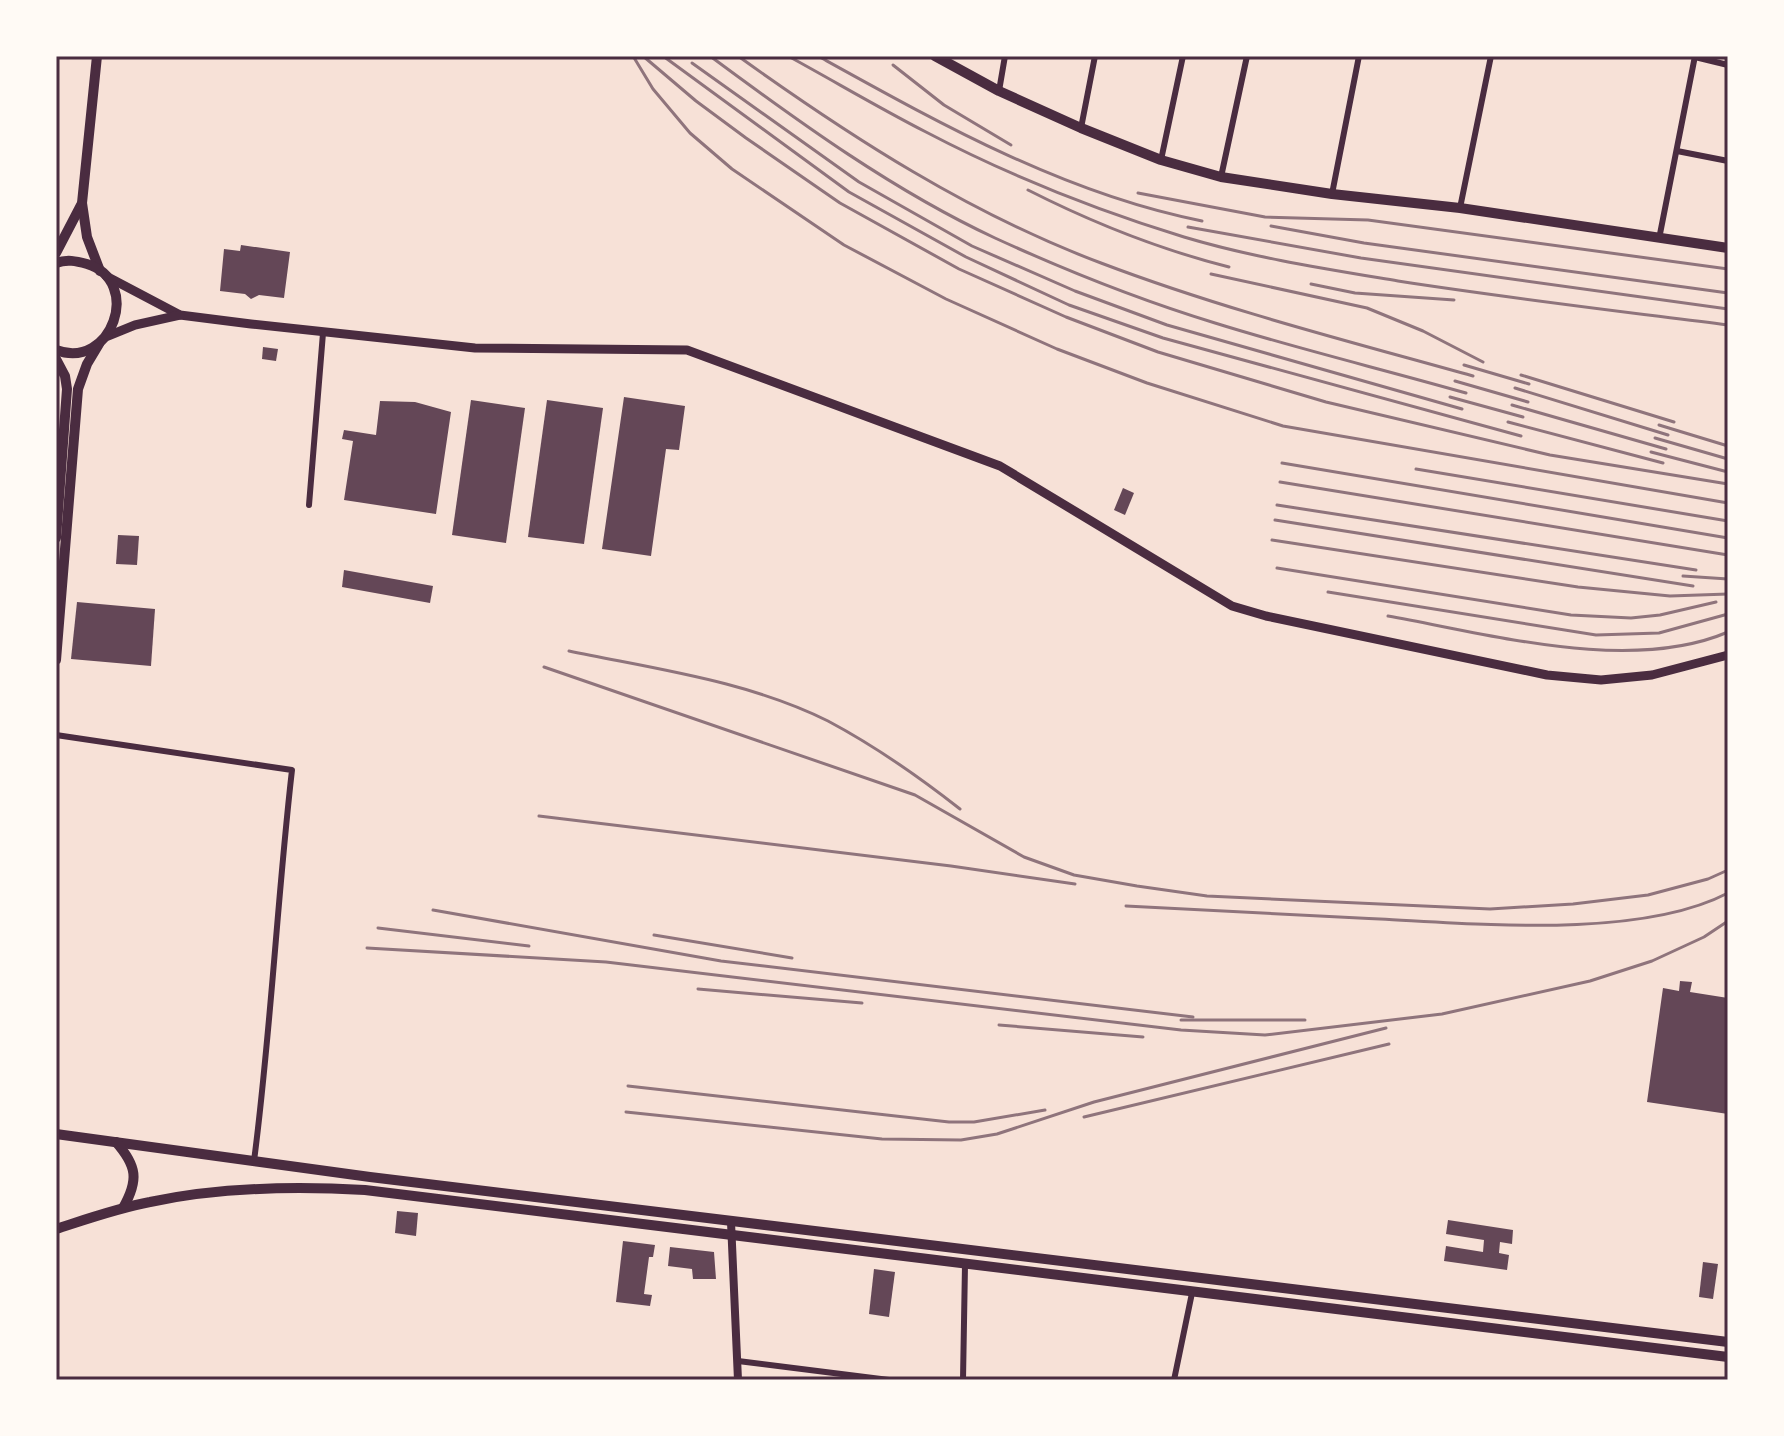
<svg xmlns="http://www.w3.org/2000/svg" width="1784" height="1436" font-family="'DM Sans',sans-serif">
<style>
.building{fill:#644757}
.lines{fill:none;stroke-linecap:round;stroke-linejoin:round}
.minor{stroke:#4a2c40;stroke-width:6}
.tertiary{stroke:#4a2c40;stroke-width:8}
.secondary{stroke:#4a2c40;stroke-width:9}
.primary{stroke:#4a2c40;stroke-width:10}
.rail{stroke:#8f747c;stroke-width:3}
.neatline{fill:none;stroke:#4a2c40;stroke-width:3}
</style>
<rect width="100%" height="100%" fill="#f7e1d7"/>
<!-- building -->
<g class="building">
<path d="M241 245 290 252 284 298 259 295 251 299 245 294 220 291 224 249 240 251Z"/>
<path d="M263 347 278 349 276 361 262 359Z"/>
<path d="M624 397 685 406 679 450 666 449 651 556 602 549Z"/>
<path d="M471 400 525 408 506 543 452 535Z"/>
<path d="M547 400 603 408 584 544 528 537Z"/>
<path d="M380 401 415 402 451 412 436 514 344 500 353 441 342 439 344 430 376 435Z"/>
<path d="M1123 488 1134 493 1125 515 1114 510Z"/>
<path d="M118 535 139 536 137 565 116 564Z"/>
<path d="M344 570 433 586 430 603 342 587Z"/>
<path d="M77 602 155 609 151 666 71 659Z"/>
<path d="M1680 981 1692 982 1690 992 1728 998V1114L1647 1102 1663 988 1679 991Z"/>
<path d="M397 1211 418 1213 416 1236 395 1233Z"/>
<path d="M1448 1220 1513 1230 1512 1244 1500 1242 1499 1253 1509 1255 1507 1270 1444 1261 1446 1246 1483 1252 1484 1240 1446 1234Z"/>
<path d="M623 1241 655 1245 653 1257H649L644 1294 652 1295 650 1306 616 1302Z"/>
<path d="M670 1247 714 1252 716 1279H693L692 1269 668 1266Z"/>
<path d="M1703 1262 1718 1264 1713 1299 1699 1297Z"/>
<path d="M874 1269 895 1272 889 1317 869 1314Z"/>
</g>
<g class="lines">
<!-- minor -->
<g class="minor">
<path d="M1695 57 1728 65"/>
<path d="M999 91 1005 56"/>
<path d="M1081 128 1095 56"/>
<path d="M1677 151 1728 161"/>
<path d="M1161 160 1183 56"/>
<path d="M1221 177 1247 56"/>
<path d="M1332 194 1359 56"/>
<path d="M1460 208 1491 56"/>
<path d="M1659 239 1695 56"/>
<path d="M309 505 323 333"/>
<path d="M56 735 292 770C277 900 271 1031 254 1161"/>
<path d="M738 1361 889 1380"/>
<path d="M963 1380 965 1265"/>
<path d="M1174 1380 1192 1293"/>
</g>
<!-- tertiary -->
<path class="tertiary" d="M731 1222 738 1380"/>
<!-- secondary -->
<g class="secondary">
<path d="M106 276 180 315 251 324 475 348 687 350 1000 466 1232 606 1266 616 1547 675 1601 680 1652 675 1728 655"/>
<path d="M108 336 135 325 180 315"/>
</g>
<!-- primary -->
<g class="primary">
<path d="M97 56 82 203 87 237 100 271"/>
<path d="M935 56 999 91 1081 128 1161 160 1221 177 1332 194 1460 208 1728 248"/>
<path d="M56 253 81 205"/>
<path d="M56 263C67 259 76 261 87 264 143 281 112 371 56 350"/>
<path d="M56 359 65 376 67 389 56 538"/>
<path d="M56 660 78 389 87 364 99 344"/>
<path d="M56 1134 370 1177 1728 1342"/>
<path d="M116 1142C137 1166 139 1180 123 1208"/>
<path d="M56 1229C87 1219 118 1208 150 1202 220 1187 294 1186 365 1190L1728 1357"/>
</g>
<!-- rail -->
<g class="rail">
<path d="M633 56 653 89 690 133 732 169 844 245 946 299 1057 349 1147 383 1283 426 1728 503"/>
<path d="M643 56 696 101 746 138 840 203 959 269 1066 317 1158 352 1326 402 1550 455 1728 484"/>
<path d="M663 56 849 192 966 257 1069 305 1163 338 1521 436"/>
<path d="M710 56C799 122 894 191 995 238 1067 271 1140 300 1215 323 1298 349 1382 369 1466 393"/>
<path d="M738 56C851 137 970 214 1101 263 1222 309 1348 341 1473 376"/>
<path d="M788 56C834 81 879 108 926 132 1008 175 1096 210 1184 237 1254 258 1326 269 1398 281 1507 298 1618 311 1728 325"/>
<path d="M818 56C939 123 1065 194 1202 221"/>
<path d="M692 63 859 182 972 246 1075 291 1167 325 1462 409"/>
<path d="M893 65 944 105 1011 145"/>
<path d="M1028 190C1093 223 1158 249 1229 267"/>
<path d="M1138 193 1265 217 1368 220 1728 269"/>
<path d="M1271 226 1364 243 1728 293"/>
<path d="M1188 227 1361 258 1728 309"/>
<path d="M1211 274 1367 308 1423 331 1483 362"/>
<path d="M1311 284 1355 293 1454 300"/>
<path d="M1464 365 1529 384"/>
<path d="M1521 375 1674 422"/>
<path d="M1455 381 1528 402"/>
<path d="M1515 388 1668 435"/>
<path d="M1450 397 1523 417"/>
<path d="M1512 405 1666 449"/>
<path d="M1508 422 1663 463"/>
<path d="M1659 425 1728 446"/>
<path d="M1655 438 1728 459"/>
<path d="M1651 452 1728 472"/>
<path d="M1282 463 1728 538"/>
<path d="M1416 469 1728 521"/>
<path d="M1280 482 1728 555"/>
<path d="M1277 505 1696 570"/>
<path d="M1275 520 1693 586"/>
<path d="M1272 540 1578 587 1670 596 1728 594"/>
<path d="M1277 568 1571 615 1631 618 1660 615 1716 602"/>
<path d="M1683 576 1728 579"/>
<path d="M1328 592 1596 635 1659 633 1728 614"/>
<path d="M1388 616C1490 634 1630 674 1728 632"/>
<path d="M569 651C655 669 748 681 828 721 875 746 918 776 960 809"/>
<path d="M544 667 915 795 1024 857 1074 875 1137 886 1207 896 1490 909 1573 904 1648 895 1708 879 1728 870"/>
<path d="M539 816 951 866 1075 884"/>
<path d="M1126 906C1210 910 1295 915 1380 919 1478 924 1640 939 1728 893"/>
<path d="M433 910 721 961 1193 1017"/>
<path d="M378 928 529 946"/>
<path d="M654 935 792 958"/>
<path d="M367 948 606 962 1181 1030 1265 1035 1442 1014 1590 981 1652 961 1704 937 1728 921"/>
<path d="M698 989 862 1003"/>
<path d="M1181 1020H1305"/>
<path d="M999 1025 1143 1037"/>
<path d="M628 1086 949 1122H974L1045 1110"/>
<path d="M626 1112 882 1139 961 1140 997 1134 1094 1102 1386 1028"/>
<path d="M1084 1117 1389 1044"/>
</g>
</g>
<!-- border -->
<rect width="1784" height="1436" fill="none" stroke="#fffaf5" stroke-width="116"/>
<rect x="58" y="58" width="1668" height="1320" class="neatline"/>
</svg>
